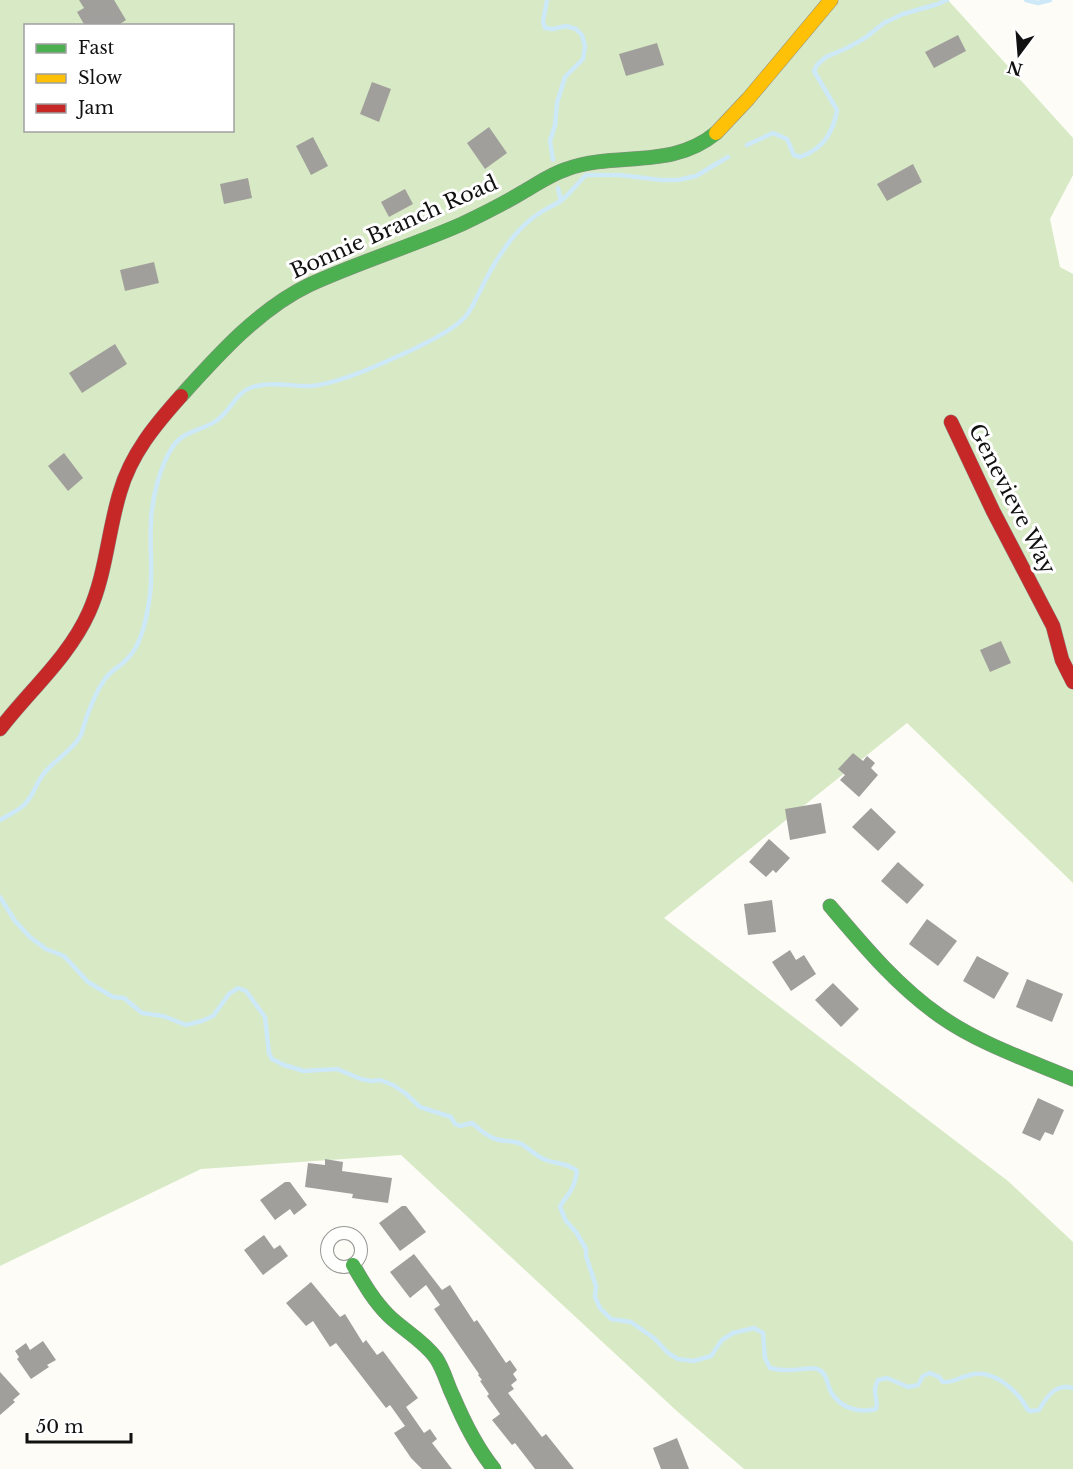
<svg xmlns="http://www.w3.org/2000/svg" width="1073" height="1469" font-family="'Libre Baskerville',serif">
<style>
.forest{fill:#d8eac5;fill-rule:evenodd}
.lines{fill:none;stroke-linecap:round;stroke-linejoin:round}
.stream{stroke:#cde8f7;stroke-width:4.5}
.building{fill:#a19f9c}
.street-casing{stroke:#979795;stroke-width:14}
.fast-casing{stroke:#8e8d8b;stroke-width:15}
.slow-casing{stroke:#8e8d8b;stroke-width:15}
.jam-casing{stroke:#8e8d8b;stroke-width:15}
.street{stroke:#fffffe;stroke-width:12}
.fast{stroke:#4caf50;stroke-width:14}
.slow{stroke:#ffc107;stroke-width:14}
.jam{stroke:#c62828;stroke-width:14}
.labels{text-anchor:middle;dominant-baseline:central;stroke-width:6;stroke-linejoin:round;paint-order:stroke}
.street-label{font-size:21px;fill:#111;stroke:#fff}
</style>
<rect width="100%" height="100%" fill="#fdfcf7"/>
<!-- forest -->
<path class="forest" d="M0 0H948L1073 138V175L1050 219 1060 267 1073 274V883L907 723 664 918 1008 1181 1073 1242V1469H744L679 1413 401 1155 201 1169 0 1266ZM26 26H232V130H26Z"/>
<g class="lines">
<!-- stream -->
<g class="stream">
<path d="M547 0 543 22 545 28 553 29 566 26 576 29 582 35 585 46 583 59 565 77 557 103 555 125 550 141 553 160"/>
<path d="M1026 0 1038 3 1050 0"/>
<path d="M747 145 773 133 787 139 794 155 800 157C823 149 833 133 837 110L814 71 817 65 826 57 847 48 865 38 884 23 903 14 938 4 947 0"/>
<path d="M558 188 561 201"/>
<path d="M0 820C8 815 18 811 24 805 33 796 35 786 42 776 53 760 72 752 81 735 83 729 85 722 87 716 91 705 96 692 103 682 109 671 119 668 127 659 141 646 146 620 149 602 154 575 149 548 151 521 152 498 160 466 172 448 182 431 201 431 216 421 230 412 235 394 250 388 270 380 292 387 312 386 332 384 366 371 385 362 406 353 449 334 464 318 471 311 474 302 479 293 488 274 500 253 514 236 521 228 529 220 538 214 546 208 556 205 563 199 571 192 578 183 586 175H620L661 180H678L696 176 728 157"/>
<path d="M0 897 15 921 30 937 46 949 64 956 88 982 113 997 124 998 142 1013 163 1016 186 1025 202 1021 213 1016 229 994 238 988 246 991 265 1017 269 1053 272 1059 284 1065 304 1071 337 1069 361 1079 372 1081 380 1080 393 1085 405 1093 420 1107 451 1117 455 1124 460 1126 472 1123C478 1128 484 1134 491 1137 501 1143 513 1139 523 1145 531 1150 537 1157 546 1160 557 1164 568 1163 577 1171 576 1177 575 1184 571 1190 568 1196 563 1200 560 1207L566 1221 576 1232 586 1249V1256L596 1286 595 1297 600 1308 611 1319 631 1322 655 1339 668 1353 678 1359 694 1361 711 1356 722 1340 733 1333 754 1328 763 1333 765 1358 770 1368C781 1371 791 1370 803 1369 807 1369 813 1367 817 1369 827 1372 827 1384 831 1392 841 1409 859 1413 876 1409 879 1398 871 1394 878 1380L887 1378 908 1387 918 1385 923 1376 930 1373 939 1377 943 1382C953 1383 960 1377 970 1375 993 1368 1018 1391 1028 1410L1031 1411 1039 1410C1047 1396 1056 1383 1073 1388"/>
</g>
</g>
<!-- building -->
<g class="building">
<path d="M79 0H114L126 20 117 26H85L77 12 84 8Z"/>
<path d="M958 35 966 51 934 68 925 52Z"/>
<path d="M657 43 664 65 626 76 619 54Z"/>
<path d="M372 82 391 89 379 122 360 114Z"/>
<path d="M489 127 507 153 485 169 467 143Z"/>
<path d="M313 137 328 166 311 175 296 146Z"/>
<path d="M913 164 922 182 887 201 877 184Z"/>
<path d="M248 178 252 198 224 204 220 184Z"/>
<path d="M405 189 413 204 389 217 381 202Z"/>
<path d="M154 262 159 283 125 291 120 270Z"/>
<path d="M115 344 127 364 82 393 69 373Z"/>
<path d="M64 453 83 478 68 491 48 466Z"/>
<path d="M1001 641 1011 663 990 672 980 650Z"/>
<path d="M853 753 863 761 867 756 875 763 871 768 878 775 859 797 840 780 845 775 838 769Z"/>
<path d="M821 803 826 833 790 840 785 809Z"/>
<path d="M871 808 896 832 878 851 852 827Z"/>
<path d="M769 839 790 858 776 873 773 870 766 877 749 862Z"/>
<path d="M898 862 924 885 907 904 881 881Z"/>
<path d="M772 900 776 932 748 935 744 904Z"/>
<path d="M927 919 957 941 938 966 909 944Z"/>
<path d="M790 950 796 960 804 955 816 974 791 991 772 962Z"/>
<path d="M977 956 1009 973 994 999 963 981Z"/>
<path d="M1027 979 1063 994 1052 1022 1016 1007Z"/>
<path d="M833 983 859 1009 841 1027 815 1000Z"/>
<path d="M1038 1098 1064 1110 1053 1135 1045 1132 1040 1141 1022 1133Z"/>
<path d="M325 1159 343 1162 342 1171 392 1178 388 1203 352 1198 353 1194 305 1187 308 1163 325 1165Z"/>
<path d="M285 1182H290L307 1205 294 1215 290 1209 275 1220 260 1200Z"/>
<path d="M402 1206H406L426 1232 400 1251 379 1223Z"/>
<path d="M264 1235 274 1249 280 1245 288 1256 263 1275 244 1250Z"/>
<path d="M414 1254 442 1290 450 1285 474 1322 477 1320 506 1363 510 1360 517 1370 513 1374 517 1380 511 1385 514 1389 508 1393 542 1437 546 1434 574 1469H535L515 1443 512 1445 492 1420 500 1414 487 1396 489 1394 480 1381 482 1380 478 1375 479 1374 434 1309 440 1305 426 1285 410 1298 390 1272Z"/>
<path d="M311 1282 340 1317 345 1314 363 1343 366 1340 377 1355 383 1351 418 1398 406 1407 424 1433 430 1429 437 1439 432 1443 452 1469H422L411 1458 394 1433 405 1426 390 1405 386 1408 336 1343 330 1347 313 1321 306 1326 286 1303Z"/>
<path d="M43 1341 56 1360 47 1365 49 1367 31 1379 17 1359 19 1357 15 1351 26 1343 30 1350Z"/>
<path d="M0 1372 20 1394 13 1400 15 1402 0 1415Z"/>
<path d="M677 1438 689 1469H661L653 1448Z"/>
</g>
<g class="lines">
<defs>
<circle id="street" cx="344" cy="1250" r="17"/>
<g id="fast">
<path d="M181 396C218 355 259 309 309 285 359 262 412 246 462 224 483 214 503 204 523 192 537 184 551 174 567 169 618 151 671 170 716 133"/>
<path d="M830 906C864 946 897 986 940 1016 980 1044 1028 1060 1073 1079"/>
<path d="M353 1265C363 1282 373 1300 388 1315 403 1330 423 1340 436 1358 444 1370 447 1384 453 1396 464 1422 476 1447 494 1469"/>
</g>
<path id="slow" d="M716 133 748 99 831 0"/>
<g id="jam">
<path d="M951 422 993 511 1053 626 1062 660 1073 682"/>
<path d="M0 729C29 691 69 657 89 612 106 574 108 531 120 492 131 454 155 425 181 396"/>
</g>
</defs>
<!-- street casing -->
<use href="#street" class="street-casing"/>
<!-- fast casing -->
<use href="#fast" class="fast-casing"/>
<!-- slow casing -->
<use href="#slow" class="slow-casing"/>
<!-- jam casing -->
<use href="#jam" class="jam-casing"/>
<!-- street -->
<use href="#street" class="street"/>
<!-- fast -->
<use href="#fast" class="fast"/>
<!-- slow -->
<use href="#slow" class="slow"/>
<!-- jam -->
<use href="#jam" class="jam"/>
</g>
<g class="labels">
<!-- street labels -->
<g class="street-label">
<text transform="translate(394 227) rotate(-24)">Bonnie Branch Road</text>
<text transform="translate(1012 499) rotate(63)">Genevieve Way</text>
</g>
</g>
<!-- legend -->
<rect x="24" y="24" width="210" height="108" fill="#ffffff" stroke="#a0a0a0" stroke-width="1.5"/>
<rect x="36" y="44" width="30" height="9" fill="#4caf50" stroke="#a0a0a0" stroke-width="1.5"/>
<text x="78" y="54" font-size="18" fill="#111111">Fast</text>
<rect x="36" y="74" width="30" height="9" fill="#ffc107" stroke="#a0a0a0" stroke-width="1.5"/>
<text x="78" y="84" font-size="18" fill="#111111">Slow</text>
<rect x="36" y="104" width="30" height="9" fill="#c62828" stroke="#a0a0a0" stroke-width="1.5"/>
<text x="78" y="114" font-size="18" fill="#111111">Jam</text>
<!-- north arrow -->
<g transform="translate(1019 54) rotate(196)" stroke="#ffffff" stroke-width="4.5" paint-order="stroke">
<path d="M0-4.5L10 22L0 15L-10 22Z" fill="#111111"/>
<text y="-9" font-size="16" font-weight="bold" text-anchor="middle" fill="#111111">N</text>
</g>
<!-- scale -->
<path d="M27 1433v9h104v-9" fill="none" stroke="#111111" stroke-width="3"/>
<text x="36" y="1433" font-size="18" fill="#111111" stroke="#ffffff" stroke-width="4.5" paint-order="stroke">50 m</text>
</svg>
